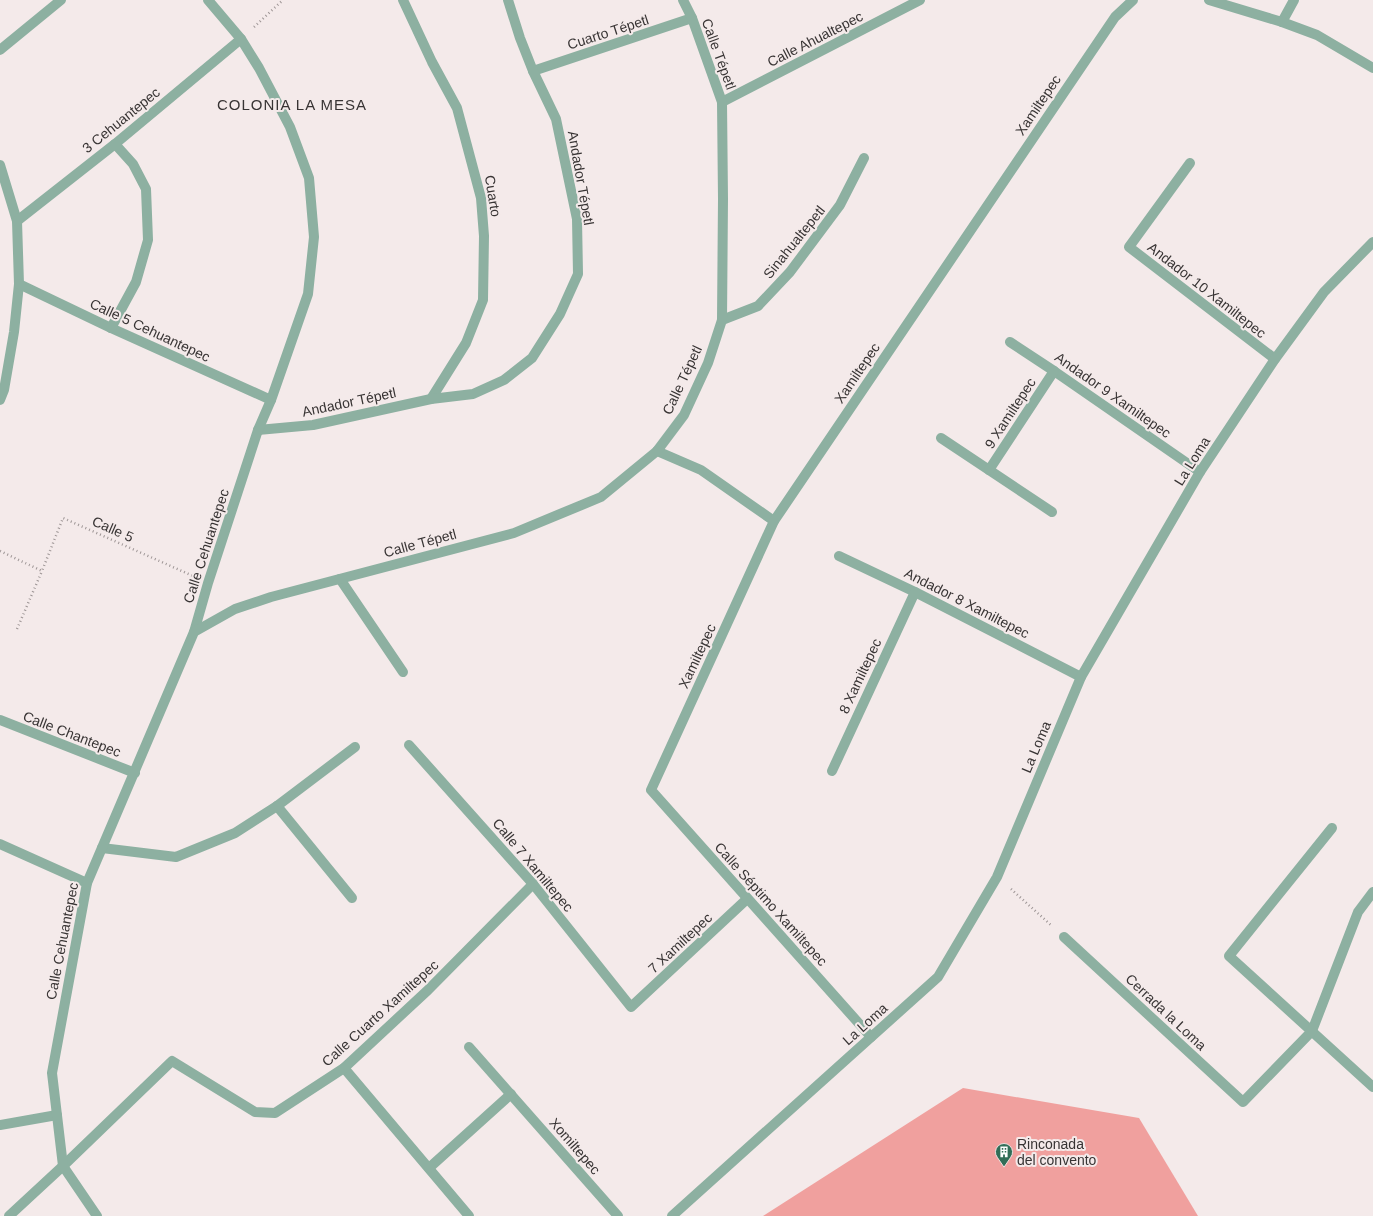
<svg xmlns="http://www.w3.org/2000/svg" width="1373" height="1216" font-family="Helvetica,sans-serif">
<style>
.building{fill:#f0a09e}
.lines{fill:none;stroke-linecap:round;stroke-linejoin:round}
.path{stroke:#9e9696;stroke-width:2.5;stroke-dasharray:1 3;stroke-linecap:butt}
.pedestrian{stroke:#8db0a1;stroke-width:10}
.minor{stroke:#8db0a1;stroke-width:10}
.tertiary{stroke:#8db0a1;stroke-width:10}
.labels{text-anchor:middle;dominant-baseline:central;stroke-width:4;stroke-linejoin:round;paint-order:stroke}
.street-label{font-size:14px;fill:#383434;stroke:#f4eaea}
.poi-label{font-size:14px;fill:#383434;stroke:#f4eaea;text-anchor:start}
.neighbourhood-label{font-size:15px;letter-spacing:1px;fill:#383434;stroke:#f4eaea}
</style>
<rect width="100%" height="100%" fill="#f4eaea"/>
<!-- building -->
<path class="building" d="M963 1088 1139 1118 1198 1216H763Z"/>
<g class="lines">
<!-- path -->
<g class="path">
<path d="M254 27 283 0"/>
<path d="M0 551 42 571 63 518 193 576"/>
<path d="M17 629 42 571"/>
<path d="M1011 889 1052 926"/>
</g>
<!-- pedestrian -->
<g class="pedestrian">
<path d="M1282 22 1294 0"/>
<path d="M0 844 87 883"/>
</g>
<!-- minor -->
<g class="minor">
<path d="M403 0 432 62 457 108 481 198 484 236 483 300 466 343 431 399"/>
<path d="M1209 0 1282 22 1317 35 1373 68"/>
<path d="M0 50 61 0"/>
<path d="M533 71 692 18"/>
<path d="M722 102 920 0"/>
<path d="M1190 163 1129 247 1275 359"/>
<path d="M0 165 17 221 19 284 14 332 4 390 0 400"/>
<path d="M17 221 115 144 241 39"/>
<path d="M19 284 111 328 271 400"/>
<path d="M722 320 758 306 790 272 840 205 864 158"/>
<path d="M111 328 136 282 148 240 146 189 133 164 115 144"/>
<path d="M1010 342 1054 371 1200 472"/>
<path d="M258 430 313 425 431 399 473 394 504 380 532 358 560 314 578 274 577 219 556 119 533 71 520 38 508 0"/>
<path d="M941 438 1052 512"/>
<path d="M657 451 701 470 774 521"/>
<path d="M989 470 1054 371"/>
<path d="M839 556 915 592 1081 677"/>
<path d="M340 579 403 672"/>
<path d="M194 632 208 583 258 430 271 400 308 294 314 237 309 178 290 127 259 68 241 39 208 0"/>
<path d="M0 720 135 773"/>
<path d="M409 745 533 884 631 1007 747 899"/>
<path d="M832 771 915 592"/>
<path d="M277 806 352 898"/>
<path d="M1332 828 1229 956 1373 1087"/>
<path d="M102 848 176 857 235 833 277 806 355 747"/>
<path d="M1064 937 1243 1102 1312 1031 1358 912 1373 892"/>
<path d="M871 1037 651 790 774 521 1115 17 1133 0"/>
<path d="M469 1047 618 1216"/>
<path d="M344 1068 469 1216"/>
<path d="M0 1125 57 1115"/>
<path d="M429 1168 511 1094"/>
<path d="M9 1216 63 1166 172 1061 255 1112 275 1113 344 1068 428 990 533 884"/>
<path d="M672 1216 938 977 997 877 1081 677 1200 472 1275 359 1324 292 1373 242"/>
</g>
<!-- tertiary -->
<path class="tertiary" d="M97 1216 63 1166 52 1073 87 883 194 632 235 609 271 597 514 533 601 497 657 451 684 415 708 363 722 320 723 199 722 102 692 18 683 0"/>
</g>
<!-- icons -->
<defs>
<symbol id="building-pin" viewBox="-11 -11 22 30"><path d="M0 17L-7.5 6A9.5 9.5 0 1 1 7.5 6Z" fill="#316d57" stroke="#f4eaea"/><path d="M-4-6H4V6H1V3H-1V6H-4ZM-2.5-4.3h1.7v1.8h-1.7ZM.8-4.3h1.7v1.8H.8ZM-2.5-1h1.7V.8h-1.7ZM.8-1h1.7V.8H.8Z" fill="#fff"/></symbol>
</defs>
<g fill-rule="evenodd">
<use href="#building-pin" x="994" y="1142" width="20" height="27"/>
</g>
<g class="labels">
<!-- street labels -->
<g class="street-label">
<text transform="translate(608 32) rotate(-18)">Cuarto Tépetl</text>
<text transform="translate(815 39) rotate(-27)">Calle Ahualtepec</text>
<text transform="translate(719 54) rotate(70)">Calle Tépetl</text>
<text transform="translate(1038 105) rotate(-56)">Xamiltepec</text>
<text transform="translate(121 120) rotate(-39)">3 Cehuantepec</text>
<text transform="translate(581 178) rotate(80)">Andador Tépetl</text>
<text transform="translate(493 196) rotate(81)">Cuarto</text>
<text transform="translate(794 242) rotate(-51)">Sinahualtepetl</text>
<text transform="translate(1207 290) rotate(38)">Andador 10 Xamiltepec</text>
<text transform="translate(150 330) rotate(25)">Calle 5 Cehuantepec</text>
<text transform="translate(857 373) rotate(-56)">Xamiltepec</text>
<text transform="translate(682 380) rotate(-65)">Calle Tépetl</text>
<text transform="translate(1113 395) rotate(35)">Andador 9 Xamiltepec</text>
<text transform="translate(349 402) rotate(-12)">Andador Tépetl</text>
<text transform="translate(1010 413) rotate(-57)">9 Xamiltepec</text>
<text transform="translate(1192 461) rotate(-58)">La Loma</text>
<text transform="translate(113 529) rotate(24)">Calle 5</text>
<text transform="translate(420 543) rotate(-15)">Calle Tépetl</text>
<text transform="translate(206 546) rotate(-72)">Calle Cehuantepec</text>
<text transform="translate(967 603) rotate(27)">Andador 8 Xamiltepec</text>
<text transform="translate(697 656) rotate(-65)">Xamiltepec</text>
<text transform="translate(860 676) rotate(-65)">8 Xamiltepec</text>
<text transform="translate(72 734) rotate(21)">Calle Chantepec</text>
<text transform="translate(1036 747) rotate(-67)">La Loma</text>
<text transform="translate(533 865) rotate(50)">Calle 7 Xamiltepec</text>
<text transform="translate(771 904) rotate(48)">Calle Séptimo Xamiltepec</text>
<text transform="translate(62 941) rotate(-79)">Calle Cehuantepec</text>
<text transform="translate(680 943) rotate(-43)">7 Xamiltepec</text>
<text transform="translate(1166 1012) rotate(43)">Cerrada la Loma</text>
<text transform="translate(380 1013) rotate(-42)">Calle Cuarto Xamiltepec</text>
<text transform="translate(865 1024) rotate(-42)">La Loma</text>
<text transform="translate(575 1146) rotate(49)">Xomiltepec</text>
</g>
<!-- poi labels -->
<g class="poi-label">
<text x="1017" y="1144">Rinconada<tspan x="1017" dy="16">del convento</tspan></text>
</g>
<!-- neighbourhood labels -->
<g class="neighbourhood-label">
<text x="292" y="104">COLONIA LA MESA</text>
</g>
</g>
</svg>
